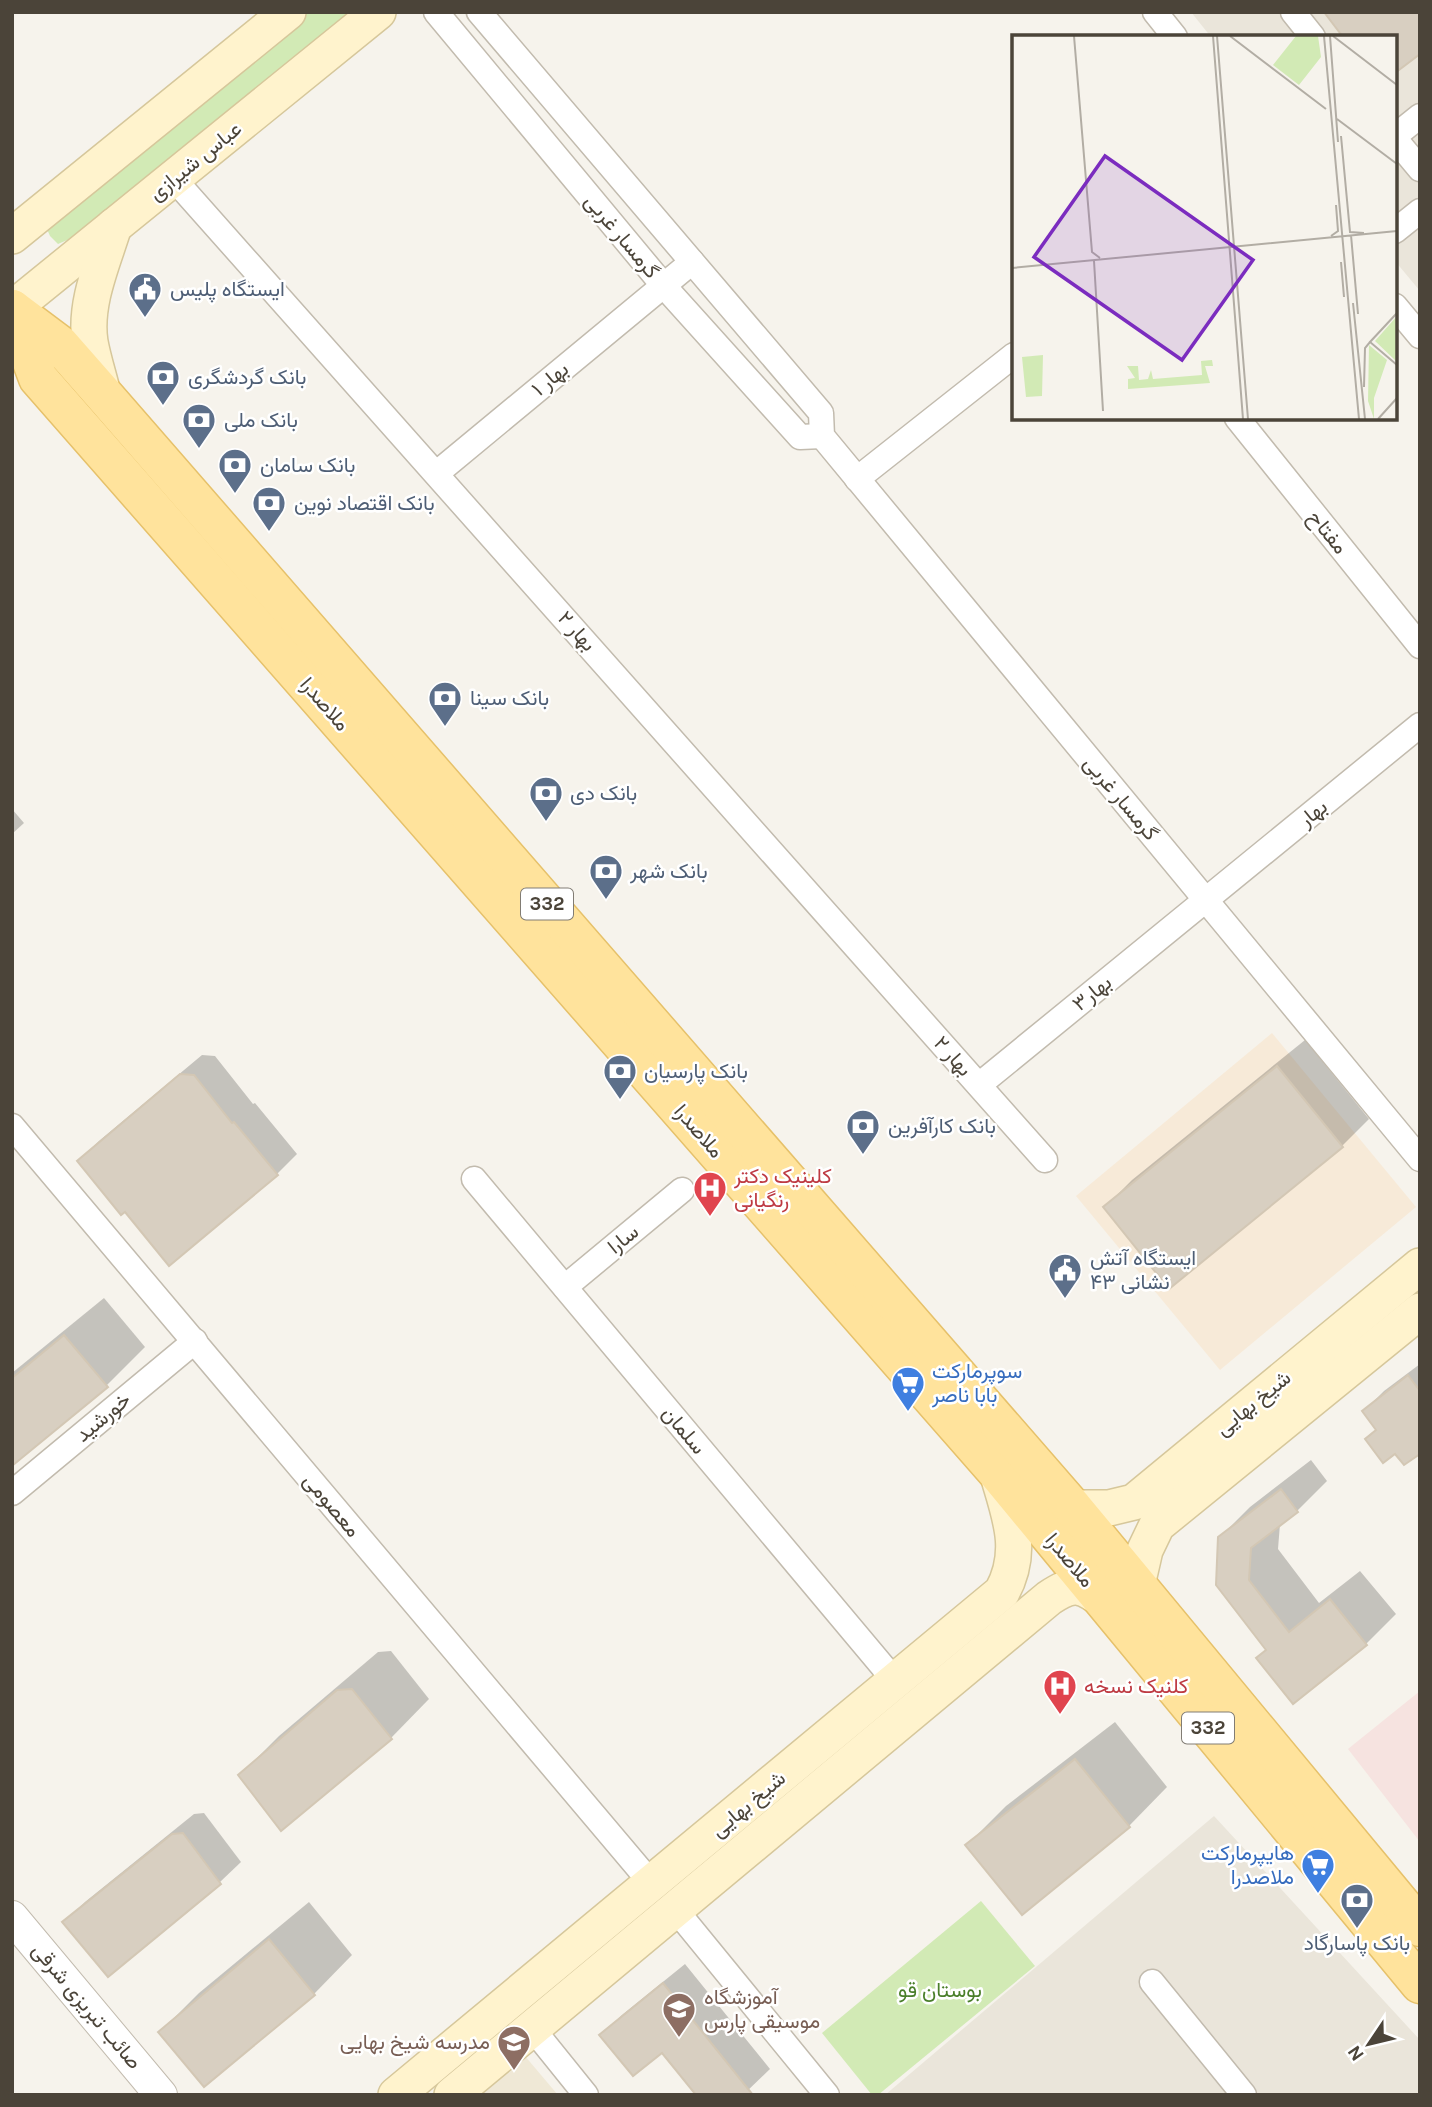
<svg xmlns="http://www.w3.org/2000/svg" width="1432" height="2107" font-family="Karla,Vazirmatn,sans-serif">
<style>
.residential{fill:#eae5da}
.commercial{fill:#f7ead8}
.education{fill:#efe8d6}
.medical{fill:#f6e3e0}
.green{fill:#d2eab5}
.shadow{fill:#0003}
.building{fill:#d8cfc1;stroke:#d3c7b4;stroke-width:2}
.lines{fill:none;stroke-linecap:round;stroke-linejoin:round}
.minor-casing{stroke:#c2bbae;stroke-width:27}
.tertiary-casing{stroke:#c2bbae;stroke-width:34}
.secondary-casing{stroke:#d6c79b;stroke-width:38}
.primary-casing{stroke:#e6c16a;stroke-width:41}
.minor{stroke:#fff;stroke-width:24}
.tertiary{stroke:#fff;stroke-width:32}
.secondary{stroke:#fff3cd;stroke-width:35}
.primary{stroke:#ffe39c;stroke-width:38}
.labels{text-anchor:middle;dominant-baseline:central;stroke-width:5;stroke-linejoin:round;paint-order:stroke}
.shield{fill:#fff;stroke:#817c74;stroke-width:2}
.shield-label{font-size:19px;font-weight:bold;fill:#4b4439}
.street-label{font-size:21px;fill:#4b4439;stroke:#fff}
.service-label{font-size:21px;fill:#4e5e75;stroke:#fff;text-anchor:start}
.health-label{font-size:21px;fill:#be3a42;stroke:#fff;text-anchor:start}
.shop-label{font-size:21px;fill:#366cbe;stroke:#fff;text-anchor:start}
.park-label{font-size:21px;fill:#4a7f2a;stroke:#fff}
.education-label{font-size:21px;fill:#785e54;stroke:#fff;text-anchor:start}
.inset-road{fill:none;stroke:#b2ada4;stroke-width:2}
.view{fill:#7b2cbf;fill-opacity:0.15;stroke:#7b2cbf;stroke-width:3.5}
.inset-edge{fill:none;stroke:#4b4439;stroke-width:3.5}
</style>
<rect width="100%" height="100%" fill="#f6f3ec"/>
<!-- residential -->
<g class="residential">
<path d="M1191 12H1420V291L1395 261V37H1211Z"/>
<path d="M1214 1816 1420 2040V2095H885Z"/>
</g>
<!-- commercial -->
<path class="commercial" d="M1272 1033 1416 1207 1220 1370 1076 1196Z"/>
<!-- education -->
<path class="education" d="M519 2049 558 2095H462Z"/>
<!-- medical -->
<path class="medical" d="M1420 1691V1842L1348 1749Z"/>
<!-- green -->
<g class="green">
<path d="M308 12H354L72 238 58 244 50 236 46 227Z"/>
<path d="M981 1901 1035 1966 878 2095H872L822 2033Z"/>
</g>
<!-- shadow -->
<g class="shadow">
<path d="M12 809 24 823 12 834Z"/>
<path d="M1305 1040 1369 1119 1342 1146 1105 1207 1132 1180Z"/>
<path d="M202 1055 215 1056 253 1104 255 1103 297 1154 277 1174 125 1210 79 1161 99 1141Z"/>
<path d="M104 1298 145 1347 106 1386 12 1463V1373Z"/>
<path d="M1420 1364V1451L1364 1411 1384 1391Z"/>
<path d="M1311 1460 1327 1481 1297 1511 1280 1524 1278 1549 1319 1603 1360 1571 1396 1614 1366 1644 1258 1658 1267 1649 1220 1537 1250 1507Z"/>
<path d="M391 1651 429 1699 391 1738 240 1775 279 1736 378 1652Z"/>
<path d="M1115 1722 1167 1787 1129 1826 967 1845 1006 1806Z"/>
<path d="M204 1813 241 1862 220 1882 108 1975 65 1922 85 1902 194 1814Z"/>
<path d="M309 1902 352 1955 314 1994 204 2085 160 2032 199 1993Z"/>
<path d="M685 1964 770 2069 743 2095 662 2050 601 2035 622 2015Z"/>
</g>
<!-- building -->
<g class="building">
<path d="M1324 12H1420V54L1395 73V37H1343Z"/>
<path d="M1277 1066 1343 1147 1169 1289 1103 1207Z"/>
<path d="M180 1074 194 1075 232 1123 234 1122 278 1175 169 1266 125 1212 121 1215 77 1161Z"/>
<path d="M64 1335 108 1387 12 1466V1378Z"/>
<path d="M1408 1375 1420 1391V1454L1404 1465 1395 1454 1383 1463 1365 1439 1376 1430 1362 1411Z"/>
<path d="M1281 1489 1298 1512 1251 1548 1249 1580 1289 1632 1330 1599 1367 1645 1293 1704 1256 1658 1266 1650 1216 1585 1218 1537Z"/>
<path d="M352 1689 392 1739 281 1831 238 1775 337 1690Z"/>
<path d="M1075 1759 1130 1827 1022 1915 965 1845Z"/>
<path d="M183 1833 221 1884 108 1977 62 1922 172 1834Z"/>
<path d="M269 1939 315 1995 204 2087 158 2032Z"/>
<path d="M663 1983 753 2095H696L662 2053 633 2076 599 2035Z"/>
</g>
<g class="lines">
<defs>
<g id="minor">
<path d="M436 12 663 285 800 437 822 436"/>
<path d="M479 12 821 413 822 436 1420 1159"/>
<path d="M1155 12 1175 37"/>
<path d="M1293 12 1313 37"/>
<path d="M1395 136 1420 116"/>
<path d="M1395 139 1420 169"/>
<path d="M173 178 1045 1160"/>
<path d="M1395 231 1420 211"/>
<path d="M1395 306 1420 336"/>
<path d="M1237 418 1420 646"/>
<path d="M437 473 692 262"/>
<path d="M857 479 1014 355"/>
<path d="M979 1085 1420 725"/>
<path d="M12 1126 652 1884"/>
<path d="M474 1179 895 1681"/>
<path d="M565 1287 682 1190"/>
<path d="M12 1493 195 1341"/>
<path d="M675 1909 827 2095"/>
<path d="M1152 1982 1244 2095"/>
<path d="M532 2028 586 2095"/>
</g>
<path id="tertiary" d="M12 1917 161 2095"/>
<g id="secondary">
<path d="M12 236 288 12"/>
<path d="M12 309 378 12"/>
<path d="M103 394C99 377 93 359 90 342 84 303 103 262 114 226"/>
<path d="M1073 1508H1109L1134 1502 1420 1266"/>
<path d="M1137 1585 1145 1550 1157 1525 1420 1311"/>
<path d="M396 2095 1002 1592C1025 1550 1009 1514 997 1472"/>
<path d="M452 2095 1049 1598C1073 1582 1081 1584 1104 1601"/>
</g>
<g id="primary">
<path d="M12 309 38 378 997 1472 1420 1984"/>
<path d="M12 309 60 345 103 394 1073 1508 1420 1927"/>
</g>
</defs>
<!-- minor casing -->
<use href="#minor" class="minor-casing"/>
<!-- tertiary casing -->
<use href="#tertiary" class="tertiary-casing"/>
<!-- secondary casing -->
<use href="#secondary" class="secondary-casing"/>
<!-- primary casing -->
<use href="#primary" class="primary-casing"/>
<!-- minor -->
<use href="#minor" class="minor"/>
<!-- tertiary -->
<use href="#tertiary" class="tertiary"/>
<!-- secondary -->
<use href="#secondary" class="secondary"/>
<!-- primary -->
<use href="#primary" class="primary"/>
</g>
<!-- icons -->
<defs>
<symbol id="civic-pin" viewBox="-11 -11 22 30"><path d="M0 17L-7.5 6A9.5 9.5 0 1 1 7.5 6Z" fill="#5c6f8a" stroke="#fff"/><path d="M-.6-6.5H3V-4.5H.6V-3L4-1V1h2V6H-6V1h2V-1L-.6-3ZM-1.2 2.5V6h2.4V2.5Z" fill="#fff"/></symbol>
<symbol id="bank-pin" viewBox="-11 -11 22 30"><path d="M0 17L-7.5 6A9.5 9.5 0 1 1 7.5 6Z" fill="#5c6f8a" stroke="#fff"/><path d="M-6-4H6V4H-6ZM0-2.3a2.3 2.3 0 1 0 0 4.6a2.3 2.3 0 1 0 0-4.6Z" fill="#fff"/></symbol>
<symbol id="hospital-pin" viewBox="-11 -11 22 30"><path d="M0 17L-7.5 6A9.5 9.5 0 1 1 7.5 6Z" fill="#e0444e" stroke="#fff"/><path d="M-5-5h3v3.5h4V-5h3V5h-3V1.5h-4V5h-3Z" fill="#fff"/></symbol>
<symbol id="supermarket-pin" viewBox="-11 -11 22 30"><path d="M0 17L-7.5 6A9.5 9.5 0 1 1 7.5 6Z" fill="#3f7fe0" stroke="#fff"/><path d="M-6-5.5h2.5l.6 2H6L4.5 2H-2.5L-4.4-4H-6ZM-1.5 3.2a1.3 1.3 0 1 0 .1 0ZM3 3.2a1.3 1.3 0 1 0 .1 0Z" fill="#fff"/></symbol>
<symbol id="university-pin" viewBox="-11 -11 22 30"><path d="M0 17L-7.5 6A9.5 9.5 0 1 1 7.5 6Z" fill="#8d6e63" stroke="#fff"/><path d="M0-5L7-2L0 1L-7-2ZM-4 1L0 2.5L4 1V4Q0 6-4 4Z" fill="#fff"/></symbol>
<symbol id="school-pin" viewBox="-11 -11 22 30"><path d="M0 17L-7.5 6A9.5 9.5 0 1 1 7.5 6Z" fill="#8d6e63" stroke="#fff"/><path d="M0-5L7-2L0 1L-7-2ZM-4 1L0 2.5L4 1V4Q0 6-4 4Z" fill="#fff"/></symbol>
</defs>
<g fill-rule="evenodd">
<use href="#civic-pin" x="126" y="270" width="38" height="52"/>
<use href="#bank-pin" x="144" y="358" width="38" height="52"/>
<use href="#bank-pin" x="180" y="401" width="38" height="52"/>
<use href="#bank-pin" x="216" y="446" width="38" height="52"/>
<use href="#bank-pin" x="250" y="484" width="38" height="52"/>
<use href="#bank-pin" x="426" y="679" width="38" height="52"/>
<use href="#bank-pin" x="527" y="774" width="38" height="52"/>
<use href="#bank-pin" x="587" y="852" width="38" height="52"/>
<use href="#bank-pin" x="601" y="1052" width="38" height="52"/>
<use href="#bank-pin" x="844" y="1107" width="38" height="52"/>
<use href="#hospital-pin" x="691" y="1169" width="38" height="52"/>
<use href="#civic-pin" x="1046" y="1251" width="38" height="52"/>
<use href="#supermarket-pin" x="889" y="1364" width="38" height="52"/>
<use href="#hospital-pin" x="1041" y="1667" width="38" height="52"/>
<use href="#supermarket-pin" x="1299" y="1846" width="38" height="52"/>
<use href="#bank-pin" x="1338" y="1881" width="38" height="52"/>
<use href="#university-pin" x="660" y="1990" width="38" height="52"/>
<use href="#school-pin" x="495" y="2023" width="38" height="52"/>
</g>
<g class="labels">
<!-- shield labels -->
<g class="shield">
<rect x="521" y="888.5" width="52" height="31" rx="5"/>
<rect x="1182" y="1712.5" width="52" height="31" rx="5"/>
</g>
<g class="shield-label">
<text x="547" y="904">332</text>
<text x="1208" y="1728">332</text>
</g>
<!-- street labels -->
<g class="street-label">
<text transform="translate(195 161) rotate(-39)">عباس شیرازی</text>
<text transform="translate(622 236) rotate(50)">گرمسار غربی</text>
<text transform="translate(550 379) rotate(-40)">بهار ۱</text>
<text transform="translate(1328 532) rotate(51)">مفتاح</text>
<text transform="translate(577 631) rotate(48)">بهار ۲</text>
<text transform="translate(325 704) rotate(49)">ملاصدرا</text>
<text transform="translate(1121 798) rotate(50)">گرمسار غربی</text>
<text transform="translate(1313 813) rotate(-39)">بهار</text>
<text transform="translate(1092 993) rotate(-39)">بهار۳</text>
<text transform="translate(953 1056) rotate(48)">بهار ۲</text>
<text transform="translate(699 1131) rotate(49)">ملاصدرا</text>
<text transform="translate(623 1239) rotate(-39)">سارا</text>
<text transform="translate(1253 1403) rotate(-39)">شیخ بهایی</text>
<text transform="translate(103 1417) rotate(-40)">خورشید</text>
<text transform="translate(684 1430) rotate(50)">سلمان</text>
<text transform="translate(332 1505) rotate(50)">معصومی</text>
<text transform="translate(1070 1560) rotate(50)">ملاصدرا</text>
<text transform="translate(748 1804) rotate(-40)">شیخ بهایی</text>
<text transform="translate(87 2006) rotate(50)">صائب تبریزی شرقی</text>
</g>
<!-- service labels -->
<g class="service-label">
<text x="170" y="289">ایستگاه پلیس</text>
<text x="188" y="377">بانک گردشگری</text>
<text x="224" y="420">بانک ملی</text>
<text x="260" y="465">بانک سامان</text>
<text x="294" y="503">بانک اقتصاد نوین</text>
<text x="470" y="698">بانک سینا</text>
<text x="570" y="793">بانک دی</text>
<text x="630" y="871">بانک شهر</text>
<text x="644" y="1071">بانک پارسیان</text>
<text x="888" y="1126">بانک کارآفرین</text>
<text x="1090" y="1258">ایستگاه آتش<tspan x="1090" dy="24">نشانی ۴۳</tspan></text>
<text x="1357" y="1943" text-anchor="middle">بانک پاسارگاد</text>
</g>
<!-- health labels -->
<g class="health-label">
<text x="734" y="1176">کلینیک دکتر<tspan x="734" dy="24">رنگیانی</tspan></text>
<text x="1084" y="1686">کلنیک نسخه</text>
</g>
<!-- shop labels -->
<g class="shop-label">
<text x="932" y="1371">سوپرمارکت<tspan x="932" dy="24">بابا ناصر</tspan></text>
<text x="1294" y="1853" text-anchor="end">هایپرمارکت<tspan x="1294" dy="24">ملاصدرا</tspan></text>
</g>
<!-- park labels -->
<g class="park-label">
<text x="940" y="1990">بوستان قو</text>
</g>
<!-- education labels -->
<g class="education-label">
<text x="704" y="1997">آموزشگاه<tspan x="704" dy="24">موسیقی پارس</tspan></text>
<text x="490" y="2042" text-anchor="end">مدرسه شیخ بهایی</text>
</g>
</g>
<!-- overview -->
<g transform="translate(1012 35)">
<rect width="385" height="385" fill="#f6f3ec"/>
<path d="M284 1H306L309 22 287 50 261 30ZM385 281V327L363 306ZM357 310 375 325 362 363V384L356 366ZM31 320 30 361 14 362 10 322ZM200 325 201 331H193L198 348 116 354V344L123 343 115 331H126L127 345 136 344 139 335 141 344 190 340 189 326Z" fill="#d2eab5"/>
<path class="inset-road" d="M62 1 80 217 88 223M201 1 231 384M205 1 236 384M218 1 314 74M312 1 347 384M318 1 326 107M321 1 385 50M325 84 385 129M329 101 338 197 352 198M339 200 346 279M319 201 326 196 324 170M82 226 91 376M329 227 332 262M0 233 385 196M341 268 353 384M385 278 358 307 385 330M352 352 353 313 358 307M366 384 385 363"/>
<path class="view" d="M93 121 241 225 170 325 22 222Z"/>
<rect width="385" height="385" class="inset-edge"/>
</g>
<!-- border -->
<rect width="1432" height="2107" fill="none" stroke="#4b4439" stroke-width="28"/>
<!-- north arrow -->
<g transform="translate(1369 2044) rotate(235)" stroke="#ffffff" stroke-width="5" paint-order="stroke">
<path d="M0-5L12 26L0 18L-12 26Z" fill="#4b4439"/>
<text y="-10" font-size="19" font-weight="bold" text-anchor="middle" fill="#4b4439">N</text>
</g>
</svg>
